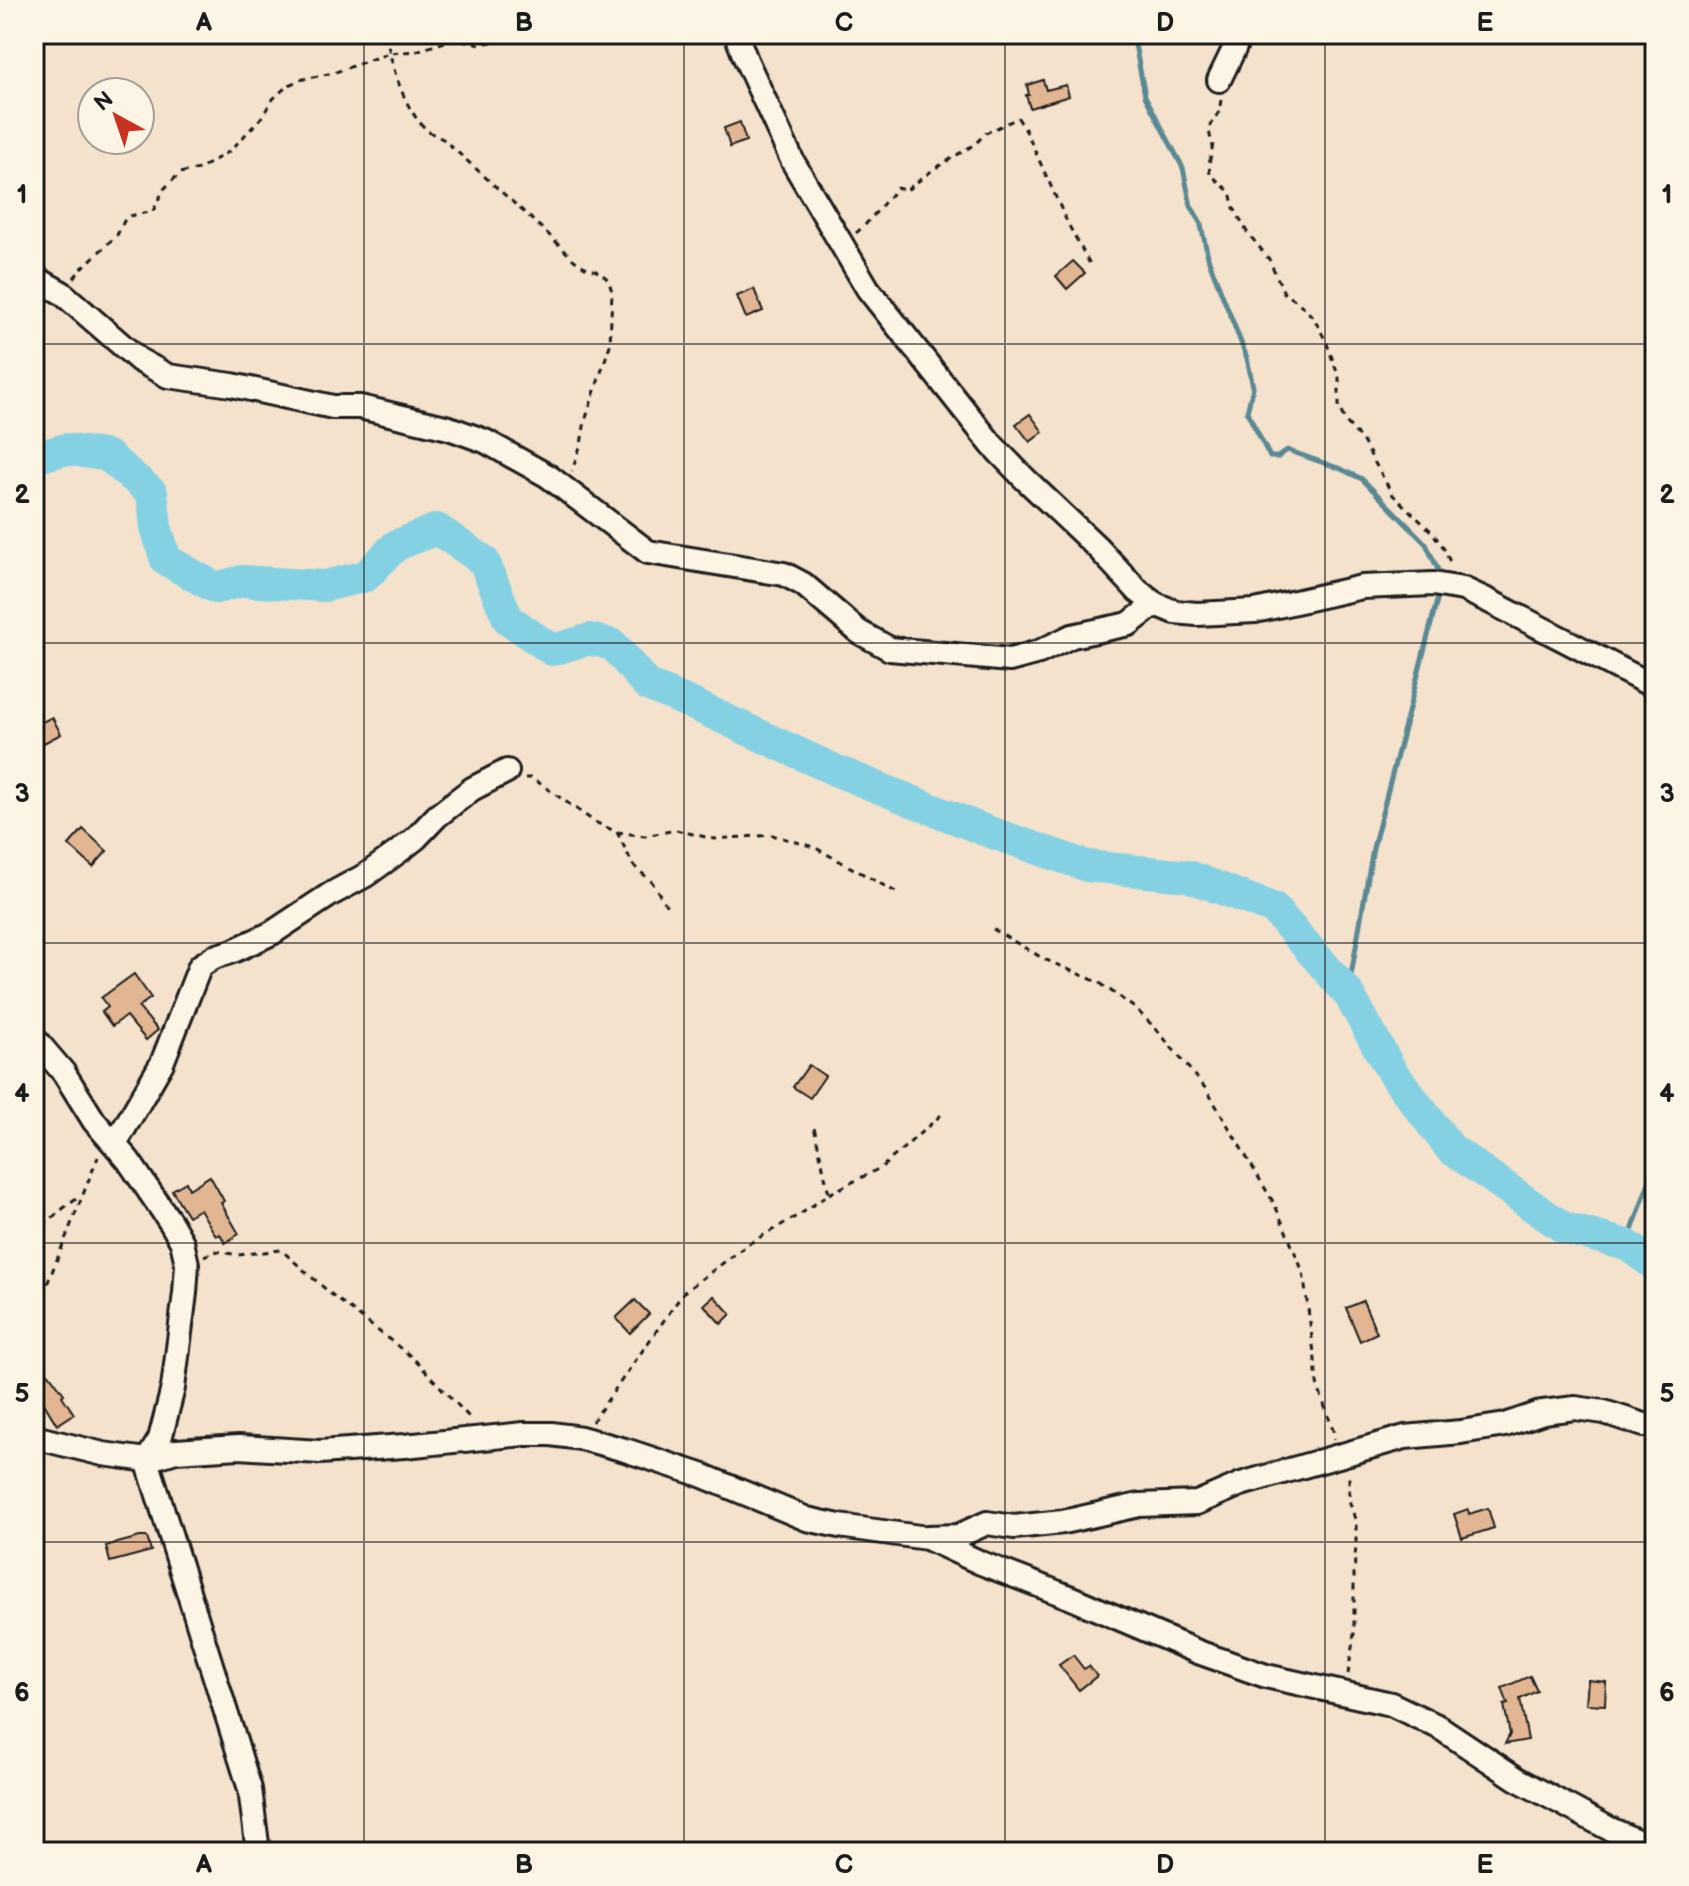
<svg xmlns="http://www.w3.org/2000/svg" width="1689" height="1886" font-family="'Balsamiq Sans',sans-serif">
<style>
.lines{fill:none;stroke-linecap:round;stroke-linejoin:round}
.stream{stroke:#5a8994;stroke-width:5}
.river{stroke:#84d1e4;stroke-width:32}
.building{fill:#e2b692;stroke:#1c1c1c;stroke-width:2}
.minor-casing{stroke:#1c1c1c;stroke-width:28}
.path{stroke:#1c1c1c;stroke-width:3;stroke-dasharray:6 6;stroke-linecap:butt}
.minor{stroke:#fcf5e5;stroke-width:22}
.grid{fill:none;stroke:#1c1c1c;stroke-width:2;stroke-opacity:0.55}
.neatline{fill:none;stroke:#1c1c1c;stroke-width:3}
.grid-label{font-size:26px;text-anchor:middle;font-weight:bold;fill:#1c1c1c}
</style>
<rect width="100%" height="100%" fill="#f4e2cc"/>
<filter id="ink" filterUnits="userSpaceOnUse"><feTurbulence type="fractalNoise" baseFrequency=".0125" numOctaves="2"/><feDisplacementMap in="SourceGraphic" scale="16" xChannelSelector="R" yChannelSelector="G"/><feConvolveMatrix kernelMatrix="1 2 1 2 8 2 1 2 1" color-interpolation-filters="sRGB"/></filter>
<g filter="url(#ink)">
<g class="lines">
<!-- stream -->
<g class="stream">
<path d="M1127 34 1134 39 1145 96 1183 168 1191 206 1200 221 1209 261 1247 358 1253 387 1247 412 1270 457H1278L1287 450 1341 469 1362 479 1426 544 1440 574"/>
<path d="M1348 993 1373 848 1438 597"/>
<path d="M1627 1245 1655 1165"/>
</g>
<!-- river -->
<path class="river" d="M34 458 66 449 108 456 152 493 156 527 166 560 216 588 242 581 325 586 366 576 395 546 437 529 484 561 508 619 552 650 590 639 613 645 647 685 688 702 837 771 984 830 1087 866 1188 876 1274 909 1348 993 1392 1072 1451 1149 1564 1228 1627 1245 1655 1265"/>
</g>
<!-- building -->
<g class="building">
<path d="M1043 80 1046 90 1066 85 1069 96 1030 108 1026 95H1029L1027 85Z"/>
<path d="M740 122 746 141 730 147 724 128Z"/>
<path d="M1073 261 1085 273 1067 289 1056 276Z"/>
<path d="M754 289 763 311 746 318 737 296Z"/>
<path d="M1030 414 1043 432 1030 442 1016 424Z"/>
<path d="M52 717 61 734 34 748V726Z"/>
<path d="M83 829 107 851 93 867 69 845Z"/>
<path d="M134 974 151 998 138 1007 158 1030 146 1040 126 1016 112 1026 102 1012 108 1007 101 998Z"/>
<path d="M809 1065 825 1076 810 1098 793 1087Z"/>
<path d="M210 1176 224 1201 221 1203 239 1234 225 1243 220 1234 216 1236 200 1209 188 1216 172 1190 186 1182 189 1189Z"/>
<path d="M714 1296 731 1314 721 1324 704 1305Z"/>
<path d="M635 1300 649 1314 630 1333 616 1318Z"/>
<path d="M1363 1301 1377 1333 1360 1341 1346 1308Z"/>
<path d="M34 1359 50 1375 64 1394 62 1396 74 1414 57 1425 34 1387Z"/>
<path d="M1488 1508 1494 1528 1462 1538 1454 1514 1468 1509 1469 1514Z"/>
<path d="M140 1537H147L151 1551 110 1562 106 1546Z"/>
<path d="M1073 1655 1084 1669 1089 1666 1097 1676 1079 1690 1059 1665Z"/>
<path d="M1530 1676 1537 1691 1520 1699 1528 1740 1505 1744 1510 1734 1504 1705 1508 1704 1502 1688Z"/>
<path d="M1588 1680 1606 1682 1605 1705 1586 1704Z"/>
</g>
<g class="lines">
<defs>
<g id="minor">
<path d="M736 34 746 60 793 162 868 289 992 445 1025 479 1098 548 1138 591 1155 604 1175 612 1197 614 1255 611 1362 587 1433 584 1463 589 1489 601 1655 687"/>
<path d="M1219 80 1235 47 1234 34"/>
<path d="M34 277 62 293 139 360 168 376 232 385 333 407H360L449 428 485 441 548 476 648 552 784 574 803 584 859 632 890 649 1010 660 1039 652 1072 636 1129 624 1155 604"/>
<path d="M34 1038 64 1073 94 1121 128 1160 171 1223 182 1242 187 1264 185 1293 173 1388 160 1439 147 1460 250 1789 258 1852"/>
<path d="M115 1144 162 1063 200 966 214 957 233 951 272 933 331 894 366 875 398 852 416 838 437 816 472 789 507 771"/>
<path d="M34 1437 103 1454 147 1460 176 1451 239 1447 320 1452 404 1446 524 1434H551L581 1438 625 1450 701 1475 807 1519 839 1526 927 1538 981 1563 1069 1597 1198 1652 1266 1676 1391 1704 1439 1727 1517 1779 1608 1828 1655 1849"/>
<path d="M928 1537 958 1536 987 1523 1014 1527 1063 1522 1139 1505 1197 1503 1241 1484 1405 1437 1461 1432 1505 1425 1543 1412 1575 1408 1604 1412 1644 1425H1655"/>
</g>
</defs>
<!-- minor casing -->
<use href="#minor" class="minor-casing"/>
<!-- path -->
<g class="path">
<path d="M386 34C391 64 403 108 426 129 430 133 437 136 443 139L547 233 574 260 585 267 600 272 608 280 612 291 610 345 585 421 581 444 572 471"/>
<path d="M1221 100 1219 112 1209 127 1210 136 1213 144 1209 164 1210 174 1230 192 1234 208 1247 232 1269 259 1284 293 1298 302 1313 317 1326 341 1339 378V408L1346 422 1362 440 1393 495 1432 532 1443 547 1452 566"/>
<path d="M856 233 865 225 897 188 907 190 934 169 975 144 986 133 1018 118 1026 131 1068 224 1090 264"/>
<path d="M74 278 80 270 117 235 124 221 130 216 153 211 164 189 180 173 199 169 230 151 261 118 273 99 287 86 299 80 333 73 389 53 416 51 455 39 481 44 517 37 520 34"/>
<path d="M525 778H532L595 822 617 832 645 836 676 830 714 839 772 835 814 847 901 895"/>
<path d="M617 832 633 865 652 882 669 910"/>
<path d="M993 929 1044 959 1100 983 1136 1009 1157 1030 1206 1089 1275 1205 1303 1272 1315 1360 1317 1384 1333 1430 1334 1439"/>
<path d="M829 1194 882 1167 941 1115"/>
<path d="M34 1233 65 1207 81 1196"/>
<path d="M204 1256 215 1251 238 1255 281 1250 331 1294 413 1358 471 1419"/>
<path d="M34 1317 98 1157"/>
<path d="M592 1422 684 1292 750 1243 802 1213 829 1194 814 1127"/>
<path d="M1348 1674 1354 1634V1573L1356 1544V1522L1349 1500V1475"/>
</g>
<!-- minor -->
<use href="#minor" class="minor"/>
</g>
</g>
<!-- grid -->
<path class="grid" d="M364 34V1852M684 34V1852M1005 34V1852M1325 34V1852M34 344H1655M34 643H1655M34 943H1655M34 1243H1655M34 1542H1655"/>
<!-- margin -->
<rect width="1689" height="1886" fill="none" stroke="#fcf5e5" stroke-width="88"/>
<!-- north arrow -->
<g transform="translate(116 116) rotate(320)"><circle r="38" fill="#fcf5e5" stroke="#a29e95" stroke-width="2"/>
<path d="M0-6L14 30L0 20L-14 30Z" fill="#c8321e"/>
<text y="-12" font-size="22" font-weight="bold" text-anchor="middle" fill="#1c1c1c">N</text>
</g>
<rect x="44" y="44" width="1601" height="1798" class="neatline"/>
<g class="grid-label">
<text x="204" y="31">A</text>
<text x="524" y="31">B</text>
<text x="844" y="31">C</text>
<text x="1165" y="31">D</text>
<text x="1485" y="31">E</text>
<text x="22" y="203">1</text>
<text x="1667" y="203">1</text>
<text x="22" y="503">2</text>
<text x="1667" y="503">2</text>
<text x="22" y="802">3</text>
<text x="1667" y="802">3</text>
<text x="22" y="1102">4</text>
<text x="1667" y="1102">4</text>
<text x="22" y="1402">5</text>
<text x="1667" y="1402">5</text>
<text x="22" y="1701">6</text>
<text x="1667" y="1701">6</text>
<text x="204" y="1873">A</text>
<text x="524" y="1873">B</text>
<text x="844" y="1873">C</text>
<text x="1165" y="1873">D</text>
<text x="1485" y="1873">E</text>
</g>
</svg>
